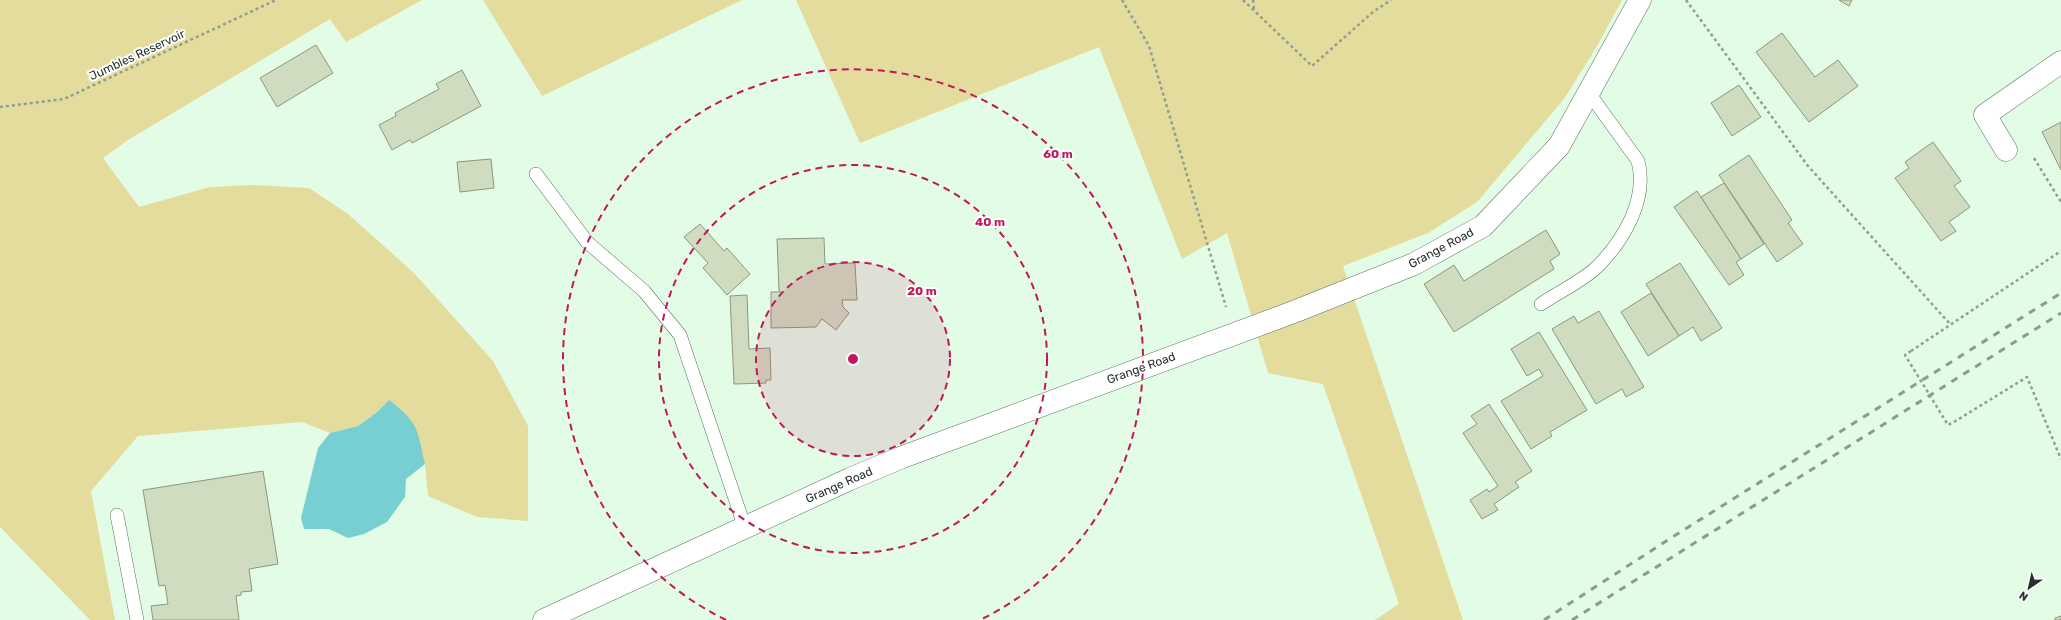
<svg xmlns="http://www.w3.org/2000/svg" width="2061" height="620" font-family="Rubik,sans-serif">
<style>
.green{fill:#e3dc9c}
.water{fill:#77cfd1}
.building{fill:#d0dcc0;stroke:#8c977d}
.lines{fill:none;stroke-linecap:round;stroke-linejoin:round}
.lane-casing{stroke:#5a705d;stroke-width:14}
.street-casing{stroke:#5a705d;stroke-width:23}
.path{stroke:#8ea090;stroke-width:2.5;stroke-dasharray:3 3;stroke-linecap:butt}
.lane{stroke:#fff;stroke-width:13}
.street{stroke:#fff;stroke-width:22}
.rail{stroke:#8a9c8d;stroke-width:3;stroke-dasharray:7 7;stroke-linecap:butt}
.path-bridge{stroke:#8ea090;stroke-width:2.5;stroke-dasharray:3 3;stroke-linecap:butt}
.ring{fill:none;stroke:#c2185b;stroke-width:2;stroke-dasharray:7 5}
.labels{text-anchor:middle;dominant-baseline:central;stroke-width:4;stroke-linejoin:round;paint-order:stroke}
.street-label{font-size:12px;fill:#283129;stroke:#fff}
.centre{fill:#c2185b;stroke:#fff;stroke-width:2}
.ring-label{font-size:12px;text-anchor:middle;font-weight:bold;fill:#c2185b;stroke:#fff;stroke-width:4;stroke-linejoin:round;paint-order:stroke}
</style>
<rect width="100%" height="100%" fill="#e2fce6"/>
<!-- green -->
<g class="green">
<path d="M0 0H422L346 42 330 19 128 140 103 158 139 207 210 187 252 185 309 188 348 214 414 273 493 361 528 426V521L477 517 428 496 425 464 389 400 376 413 358 426 330 433 302 422 138 436 91 491 115 620H90L0 527Z"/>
<path d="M483 0H742L542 96Z"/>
<path d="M796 0H1622L1596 48 1564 99 1477 202 1428 233 1343 266 1463 620H1375L1399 604 1323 384 1268 373 1227 233 1182 259 1099 47 860 143Z"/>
</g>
<!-- water -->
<path class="water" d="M389 400C419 423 417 429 425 464L406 479 405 497 387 522 364 534 348 538 329 529H304L301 518 318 448 330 433 358 426 376 413Z"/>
<!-- building -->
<g class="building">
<path d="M1839 0H1852L1849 6Z"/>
<path d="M1782 33 1815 77 1838 60 1858 86 1809 122 1756 52Z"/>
<path d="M316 45 333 73 277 107 260 78Z"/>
<path d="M462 70 481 106 412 143 410 140 392 150 379 125 396 116 395 113 439 89 436 84Z"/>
<path d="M1739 85 1761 117 1732 136 1711 103Z"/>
<path d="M2061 122V170L2042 132Z"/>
<path d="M1933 142 1961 181 1954 186 1970 207 1949 222 1956 231 1941 241 1895 178 1909 168 1905 162Z"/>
<path d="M1749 155 1792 220 1788 223 1803 244 1777 262 1719 175Z"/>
<path d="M491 159 494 188 460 192 457 162Z"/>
<path d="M1724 183 1764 244 1741 259 1701 197Z"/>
<path d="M1697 191 1741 259 1736 262 1744 275 1729 285 1674 207Z"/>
<path d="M700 224 724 251 727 248 750 274 727 295 703 268 708 263 684 237Z"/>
<path d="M1546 230 1560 254 1550 261 1554 269 1454 332 1424 284 1454 265 1464 281Z"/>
<path d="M824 238 825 264 855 263 857 300H842L843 307 849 313 836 330 822 319 816 327 771 328V292H781L779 291 777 239Z"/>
<path d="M1680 263 1722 328 1701 341 1693 327 1679 336 1646 284Z"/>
<path d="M1651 293 1679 336 1648 356 1621 312Z"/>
<path d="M747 295 749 349 770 348 771 380H766V383L734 384 730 296Z"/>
<path d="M1599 311 1644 387 1626 397 1622 389 1596 404 1552 329 1574 316 1578 323Z"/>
<path d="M1539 332 1587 410 1550 432 1552 436 1531 449 1501 401 1543 376 1539 369 1527 376 1511 349Z"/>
<path d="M1489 404 1532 471 1515 482 1519 487 1494 504 1498 510 1482 519 1470 500 1487 489 1489 492 1498 486 1463 433 1477 424 1471 416Z"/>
<path d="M263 471 278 564 249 569 252 591 241 592V595L236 596 239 620H153L151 606 168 604 165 585 159 586 143 490Z"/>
<path d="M2061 616V620H2055V618Z"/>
</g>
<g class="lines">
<defs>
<g id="lane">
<path d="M536 174 587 242 644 291 680 335 745 528"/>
<path d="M1541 304C1557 293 1584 280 1597 267 1624 240 1648 199 1638 161L1589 93"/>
<path d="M117 515 137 620"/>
</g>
<g id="street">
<path d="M2006 150 1985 115 2061 62"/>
<path d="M544 620 850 479 900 458 1296 311 1414 264 1483 226 1559 146 1640 0"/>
</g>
</defs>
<!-- lane casing -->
<use href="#lane" class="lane-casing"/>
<!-- street casing -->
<use href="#street" class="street-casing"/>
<!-- path -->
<g class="path">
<path d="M1122 0 1149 46 1226 307"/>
<path d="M1243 0 1312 66 1373 12 1391 0"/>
<path d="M1253 0 1254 10"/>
<path d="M1686 0 1808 166 1950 324"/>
<path d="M0 107 64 99 276 0"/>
<path d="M2034 158 2061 202"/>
<path d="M1911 351 2061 251"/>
<path d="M1954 422 2027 377 2061 459"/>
</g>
<!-- lane -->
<use href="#lane" class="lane"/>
<!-- street -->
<use href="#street" class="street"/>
<!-- rail -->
<g class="rail">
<path d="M1544 620 1671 538 2061 293"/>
<path d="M1572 620 2061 313"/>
</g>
<!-- path-bridge -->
<path class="path-bridge" d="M1911 351 1905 355 1948 425 1954 422"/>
</g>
<!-- distance rings -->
<circle cx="853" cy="359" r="97" fill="#c2185b" fill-opacity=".12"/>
<g class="ring">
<circle cx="853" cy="359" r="97"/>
<circle cx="853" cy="359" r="194"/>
<path d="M726 620A290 290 0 1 1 980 620"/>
</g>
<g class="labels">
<!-- street labels -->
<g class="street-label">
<text transform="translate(137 55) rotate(-25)">Jumbles Reservoir</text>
<text transform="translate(1441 248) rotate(-28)">Grange Road</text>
<text transform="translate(1141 368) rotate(-20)">Grange Road</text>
<text transform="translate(839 485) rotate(-24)">Grange Road</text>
</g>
</g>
<circle cx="853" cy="359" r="6" class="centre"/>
<g class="ring-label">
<text x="1058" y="158">60 m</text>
<text x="990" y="226">40 m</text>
<text x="922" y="295">20 m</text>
</g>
<!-- north arrow -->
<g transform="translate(2029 588) rotate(214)" stroke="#ffffff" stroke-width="3" paint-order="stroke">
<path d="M0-3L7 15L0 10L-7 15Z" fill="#283129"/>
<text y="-6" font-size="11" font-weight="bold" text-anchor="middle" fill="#283129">N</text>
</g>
</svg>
